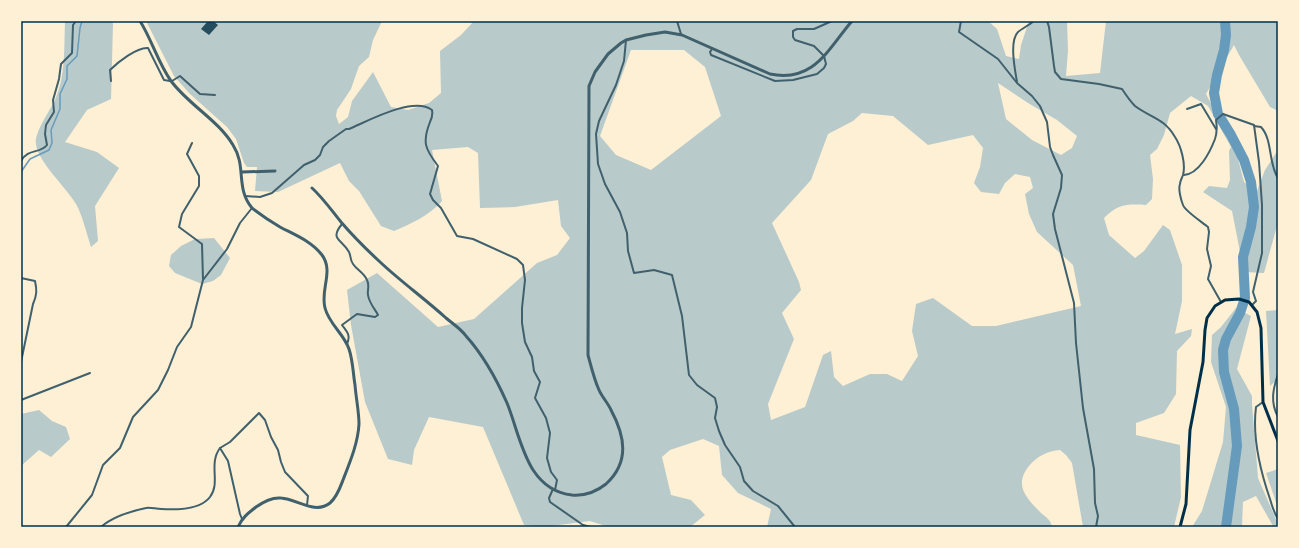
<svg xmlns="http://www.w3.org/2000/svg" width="1299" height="548" font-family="'Playfair Display',serif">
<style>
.green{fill:#b9caca;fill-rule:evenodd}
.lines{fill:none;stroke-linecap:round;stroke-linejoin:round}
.stream{stroke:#669bbc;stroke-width:1.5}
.river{stroke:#669bbc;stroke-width:10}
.building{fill:#264d5e}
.minor{stroke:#3f606c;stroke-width:2}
.tertiary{stroke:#3f606c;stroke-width:3}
.secondary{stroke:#003049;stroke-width:3}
.neatline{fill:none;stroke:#003049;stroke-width:1.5}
</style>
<rect width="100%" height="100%" fill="#fdf0d5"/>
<!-- green -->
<g class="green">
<path d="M65 21H112L113 24 111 99 87 110 65 142 97 152 119 168 95 206 98 241 91 247C87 235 82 214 76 204 66 187 38 162 36 144 34 133 49 112 54 102 66 78 64 47 65 21Z"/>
<path d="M146 21H382L373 40 369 57 359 66 351 89 337 110 336 116 339 124 348 117 352 101 373 72 391 107 408 110 429 103 441 93 440 51 461 35 474 21H988L997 29 1006 56 1019 59 1021 45 1029 21H1067L1068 51 1066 76 1100 73 1106 21H1278V111L1270 107 1239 55 1234 45 1206 94 1236 151 1244 182 1257 191 1265 170 1276 153 1278 156 1277 206 1278 222 1264 273 1244 272 1232 211 1203 192 1209 186 1227 188 1230 180 1229 151 1231 147 1208 106 1191 96 1170 113 1164 135 1157 149 1150 155 1153 179 1152 199 1146 205C1127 204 1118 204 1104 218L1109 235 1135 258 1144 251 1163 225 1170 230 1182 265V301L1175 334 1192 329 1191 336 1177 351 1176 394 1164 413 1136 423V435L1180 445 1181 497 1174 527H1083L1072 463 1066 455 1060 450C1048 451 1037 456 1029 466 1013 486 1027 498 1041 513 1046 517 1051 520 1052 527H767L771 509 738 493 722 475 719 446 703 439 670 450 662 457 671 495 691 500 705 515 690 527H609L590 521 543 527 524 525 483 427 429 417 414 450 412 465 388 459 365 402 351 325 347 290 377 273 438 327 474 319 537 263 557 255 570 238 561 226 558 200 515 207 480 208 478 153 468 147 432 150 442 201C430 215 411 224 394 231L381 226 359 191 349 181 340 163 278 192 255 191 257 167H247L244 163 236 139 227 127 190 94 174 76ZM631 50H684L705 67 721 116 651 170 616 155 600 136ZM998 83 1028 103 1057 120 1077 136 1072 148 1061 155 1032 140 1006 119ZM862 113 893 116 928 145 973 135 983 148 980 167 974 183 981 192 999 194 1005 183 1015 174 1030 177 1033 188 1025 194 1029 214 1037 232 1073 265 1081 306 996 326H972L933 298 916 304 912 331 918 356 902 381 887 374H870L843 386 834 377 831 351 823 355 805 407 771 420 768 404 794 339 782 313 801 290 799 282 772 223 811 180 828 134 853 121Z"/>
<path d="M214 238 230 258 221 275 213 281 202 284 175 273 169 266 171 255 181 246 195 239Z"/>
<path d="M1236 308 1251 316 1237 369 1252 396V404L1258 478 1278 524 1273 526 1256 496 1243 502 1242 527H1192L1202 511 1223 442 1226 407 1211 362 1212 335 1221 327Z"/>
<path d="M1278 310V379L1270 386 1266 311Z"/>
<path d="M39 410 52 421 66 427 70 439 51 457 39 450 21 466V414Z"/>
<path d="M1278 469V508L1266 473Z"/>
</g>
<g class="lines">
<!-- stream -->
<path class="stream" d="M21 172 30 159 49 150 52 143 51 130 60 109V94L67 79V66L77 56 80 28 82 21"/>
<!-- river -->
<path class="river" d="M1225 21 1226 35 1224 50 1217 75 1214 93 1218 114 1231 135 1244 160 1251 182 1254 207 1251 227 1243 257 1245 298 1240 313 1226 339 1223 350 1224 372 1234 409 1237 446 1226 527"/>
</g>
<!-- building -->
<path class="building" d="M208 21H213L218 25 209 35 201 29Z"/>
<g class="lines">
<!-- minor -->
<g class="minor">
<path d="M677 21 681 34"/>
<path d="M961 21 959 32 998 59 1017 83 1032 96 1040 106 1047 122 1050 147 1053 155 1062 175 1061 188 1053 214 1055 229 1074 303 1076 343 1083 408 1094 469 1095 503 1098 516 1096 527"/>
<path d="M1047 21 1049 27 1054 66 1055 72 1061 79 1099 84 1122 89C1126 95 1130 101 1135 106 1151 118 1164 118 1175 137 1181 146 1186 164 1183 175 1182 178 1180 181 1180 184 1178 189 1181 200 1183 205 1185 211 1202 222 1208 227L1209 232 1207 249 1211 266 1208 279 1221 302"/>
<path d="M626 40 624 61 616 85 599 121 596 134 598 164 605 184 620 212 627 233 628 251 634 273 654 270 672 275 682 316 689 375 697 385 715 398 717 407 715 418 719 431 725 445 740 467 744 481 753 491 778 506 795 527"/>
<path d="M712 49 710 52 711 55 775 81 793 80 817 74 824 68 826 64 824 56 814 46 795 40 793 37V31L797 29H814L832 21"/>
<path d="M111 81 110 70C118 62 137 47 148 48L164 80 170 81"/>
<path d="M172 81 180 76 200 94 215 95"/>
<path d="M1017 82C1015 70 1009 41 1018 32 1023 28 1029 25 1034 21"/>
<path d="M1187 109 1201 104 1216 129"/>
<path d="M1254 126 1261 127C1273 140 1268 163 1278 178"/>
<path d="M192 143 187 154 199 176V186L182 214 179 227 202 244 203 279"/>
<path d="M21 161C28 148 40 154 47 145L45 134 46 125 54 112 53 100 59 79 61 64 72 53 73 25 76 21"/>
<path d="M1184 175C1199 174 1210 152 1215 139 1217 133 1217 126 1216 120L1223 114 1254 125 1259 162 1262 205V253L1253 292 1256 301 1252 305"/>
<path d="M245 196 260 197 272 193 304 165 315 160 320 155 323 147 329 141 346 129H349C368 121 413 96 432 110 433 115 432 118 430 122 422 142 425 149 438 166L430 194 433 200 441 208 457 236 473 239 517 259 523 265 525 280 522 308V323L525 342 532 357 534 371 540 382 535 398 546 418 550 433 547 458 551 472 557 480 555 490"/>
<path d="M342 224C329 240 342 239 349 252 351 256 350 260 353 264 357 270 364 273 367 280 370 286 367 290 368 295 369 303 375 309 378 315L375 317 357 314 342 325C347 332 351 335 347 344"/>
<path d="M21 278 35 281C37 290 37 295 33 304L21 362"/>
<path d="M1278 374C1273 389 1270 402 1278 417"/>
<path d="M21 400 90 373"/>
<path d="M1263 402 1256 407C1252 438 1260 470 1270 499 1272 506 1274 513 1278 519"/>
<path d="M553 489 549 498 550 502 583 525 591 527"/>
<path d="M242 519 240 514 228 461 220 448 230 442 259 413 265 420 271 437 278 450 281 462 285 472 308 496 307 505"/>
<path d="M66 527 92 495 103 465 120 448 133 417 158 390 168 370 177 347 191 327 203 280 227 249 240 223 252 208"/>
<path d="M101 527C112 517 132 511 146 508 150 507 156 509 161 509 176 510 200 510 210 497 221 483 208 464 220 448"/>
</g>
<!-- tertiary -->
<g class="tertiary">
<path d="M140 21C152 40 158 63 171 81 189 105 218 120 233 145 247 167 235 187 252 208 261 215 270 221 280 227 295 235 311 241 322 255 334 271 320 290 325 308 329 324 344 334 349 349 353 361 353 373 355 385 356 398 359 412 359 424 358 443 350 462 343 480 340 488 337 497 330 503 315 515 297 499 281 498 271 497 263 502 256 507 248 513 242 518 238 527"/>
<path d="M242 172 275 171"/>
<path d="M312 188C323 198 332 211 341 222 353 236 366 249 379 261 400 281 424 298 446 318 453 324 461 329 466 336 484 356 496 378 507 403 521 437 526 490 572 495 584 496 596 492 606 484 630 462 625 436 611 410 608 403 602 397 599 390 594 379 591 366 588 355L589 86 595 72 608 54 621 43 626 40 646 35 665 32 682 35 770 74C814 83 828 49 852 21"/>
</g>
<!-- secondary -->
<path class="secondary" d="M1180 527 1186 504 1190 430 1203 362 1205 330 1207 318 1215 306 1225 300 1239 299 1249 302 1257 312 1261 328 1263 402 1278 441"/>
</g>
<!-- border -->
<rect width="1299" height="548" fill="none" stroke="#fdf0d5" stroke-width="44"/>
<rect x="22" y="22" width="1255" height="504" class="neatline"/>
</svg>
